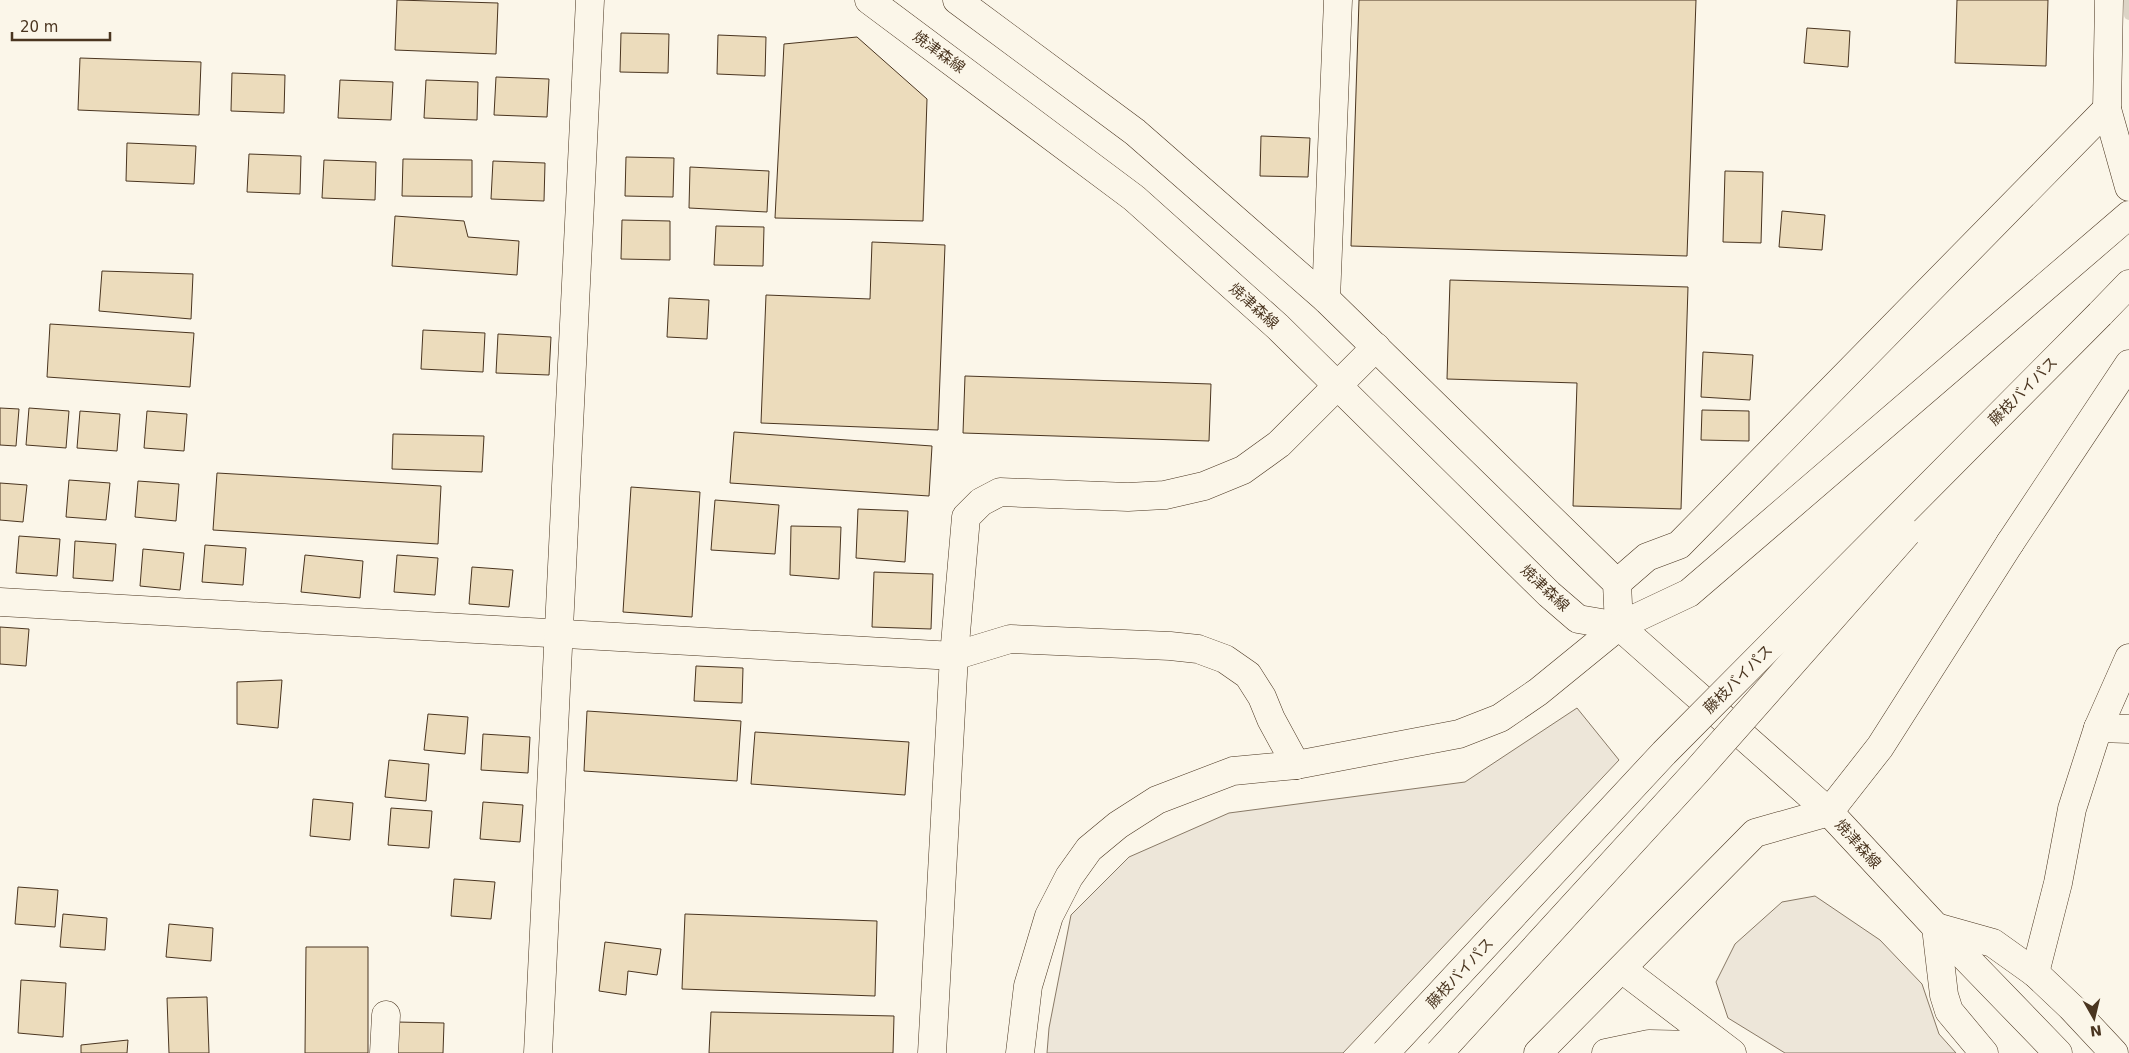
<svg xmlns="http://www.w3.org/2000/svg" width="2129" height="1053" font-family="'DejaVu Sans','Noto Sans JP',sans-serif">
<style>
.green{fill:#ede6d9;stroke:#887966}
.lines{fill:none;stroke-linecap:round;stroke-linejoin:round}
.stream{stroke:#dcd4c6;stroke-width:10}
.building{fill:#ecdcbc;stroke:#4a3520}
.minor-casing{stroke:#4a3520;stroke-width:29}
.tertiary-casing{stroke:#4a3520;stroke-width:29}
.primary-casing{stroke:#4a3520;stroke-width:29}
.trunk-casing{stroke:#4a3520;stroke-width:29}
.motorway-casing{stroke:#4a3520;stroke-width:29}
.minor{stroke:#fbf6e9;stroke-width:28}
.tertiary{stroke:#fbf6e9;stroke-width:28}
.primary{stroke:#fbf6e9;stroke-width:28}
.trunk{stroke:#fbf6e9;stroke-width:28}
.motorway{stroke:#fbf6e9;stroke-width:28}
.motorway-bridge-casing{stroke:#4a3520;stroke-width:29;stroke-linecap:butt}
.motorway-bridge{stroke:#fbf6e9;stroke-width:28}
.labels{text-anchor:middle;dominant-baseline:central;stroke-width:4;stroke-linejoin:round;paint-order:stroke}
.street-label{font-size:15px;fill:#4a3520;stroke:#fbf6e9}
</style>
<rect width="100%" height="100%" fill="#fbf6e9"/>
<!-- green -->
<g class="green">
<path d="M1577 708 1619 760 1343 1053H1047L1049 1028 1071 915 1129 857 1229 813 1465 782Z"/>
<path d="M1815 896 1880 940 1922 984 1939 1034 1956 1053H1785L1728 1018 1716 982 1735 944 1782 902Z"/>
</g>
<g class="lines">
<!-- stream -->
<path class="stream" d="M2129 0V15"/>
</g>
<!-- building -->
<g class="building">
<path d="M397 0 498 3 496 54 395 50Z"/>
<path d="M1359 0H1696L1687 256 1351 246Z"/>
<path d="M1957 0H2048L2046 66 1955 63Z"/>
<path d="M1807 28 1850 31 1848 67 1804 63Z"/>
<path d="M621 33 669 34 668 73 620 72Z"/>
<path d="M718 35 766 37 765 76 717 74Z"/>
<path d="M857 37 927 99 923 221 775 218 784 44Z"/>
<path d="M80 58 201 62 199 115 78 110Z"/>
<path d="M232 73 285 75 284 113 231 111Z"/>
<path d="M496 77 549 79 547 117 494 115Z"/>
<path d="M340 80 393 82 391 120 338 118Z"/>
<path d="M426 80 478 82 477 120 424 118Z"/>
<path d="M1261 136 1310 138 1308 177 1260 176Z"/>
<path d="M127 143 196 146 194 184 126 181Z"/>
<path d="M249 154 301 156 300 194 247 192Z"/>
<path d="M626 157 674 158 673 197 625 196Z"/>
<path d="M403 159 472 160V197L402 196Z"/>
<path d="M324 160 376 162 375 200 322 198Z"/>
<path d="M493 161 545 163 544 201 491 199Z"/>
<path d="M690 167 769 171 767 212 689 208Z"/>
<path d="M1725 171 1763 172 1761 243 1723 242Z"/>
<path d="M1782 211 1825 215 1822 250 1779 247Z"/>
<path d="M395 216 464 221 468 237 519 241 517 275 392 266Z"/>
<path d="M622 220 670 221V260L621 259Z"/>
<path d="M716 226 764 227 763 266 714 265Z"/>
<path d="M872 242 945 245 938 430 761 423 766 295 870 299Z"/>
<path d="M102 271 193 274 191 319 99 311Z"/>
<path d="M1450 280 1688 287 1681 509 1573 506 1577 383 1447 379Z"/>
<path d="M669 298 709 300 707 339 667 337Z"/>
<path d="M50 324 194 333 190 387 47 377Z"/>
<path d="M423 330 485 333 483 372 421 369Z"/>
<path d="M498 334 551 337 549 375 496 373Z"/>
<path d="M1703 352 1753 355 1750 400 1701 397Z"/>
<path d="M965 376 1211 384 1209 441 963 433Z"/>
<path d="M0 408 19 409 16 446 0 445Z"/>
<path d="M29 408 69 411 66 448 26 445Z"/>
<path d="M1702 410 1749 411V441L1701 440Z"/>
<path d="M80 411 120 414 117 451 77 448Z"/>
<path d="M147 411 187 414 184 451 144 448Z"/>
<path d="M734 432 932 446 929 496 730 483Z"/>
<path d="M393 434 484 436 482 472 392 469Z"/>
<path d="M217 473 441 486 438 544 213 530Z"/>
<path d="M69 480 110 483 106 520 66 517Z"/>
<path d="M138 481 179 484 176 521 135 517Z"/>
<path d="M0 483 27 485 23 522 0 520Z"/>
<path d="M631 487 700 492 692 617 623 612Z"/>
<path d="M715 500 779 505 775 554 711 550Z"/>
<path d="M858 509 908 511 905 562 856 558Z"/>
<path d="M791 526 841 527 839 579 790 575Z"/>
<path d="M19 536 60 539 57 576 16 573Z"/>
<path d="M75 541 116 544 113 581 73 578Z"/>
<path d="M205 545 246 548 243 585 202 582Z"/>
<path d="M143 549 184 553 180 590 140 586Z"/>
<path d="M305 555 363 561 360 598 301 592Z"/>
<path d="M397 555 438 558 435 595 394 592Z"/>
<path d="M472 567 513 570 509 607 469 604Z"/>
<path d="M874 572 933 574 931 629 872 627Z"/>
<path d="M0 627 29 629 26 666 0 664Z"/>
<path d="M696 666 743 668 742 703 694 701Z"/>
<path d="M282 680 278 728 237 724V682Z"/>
<path d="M587 711 741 721 737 781 584 771Z"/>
<path d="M428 714 468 717 465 754 424 750Z"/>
<path d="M755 732 909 742 905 795 751 784Z"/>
<path d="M483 734 530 737 528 773 481 770Z"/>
<path d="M389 760 429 764 426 801 385 797Z"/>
<path d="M313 799 353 803 350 840 310 836Z"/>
<path d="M483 802 523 805 520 842 480 839Z"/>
<path d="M391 808 432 811 429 848 388 845Z"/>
<path d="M454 879 495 882 491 919 451 916Z"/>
<path d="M18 887 58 890 55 927 15 924Z"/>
<path d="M63 914 107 918 105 950 60 947Z"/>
<path d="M685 914 877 921 875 996 682 989Z"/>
<path d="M169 924 213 928 211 961 166 957Z"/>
<path d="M605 942 661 949 657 975 628 971 626 995 599 991Z"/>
<path d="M306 947H368V1053H305Z"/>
<path d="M21 980 66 983 63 1037 18 1033Z"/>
<path d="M207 997 209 1053H169L167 998Z"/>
<path d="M711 1012 894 1016 893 1053H709Z"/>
<path d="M397 1022 444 1023 443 1053H395Z"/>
<path d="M128 1040 127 1053H81V1045Z"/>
</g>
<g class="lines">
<defs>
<g id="minor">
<path d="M2109 0 2107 109 2129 187"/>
<path d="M1326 299 1338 0"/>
<path d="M1617 583 1647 557 1679 545 2107 109"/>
<path d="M0 602 954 656 1010 639 1170 646 1198 649 1225 659 1248 675 1262 697 1271 719 1296 765"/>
<path d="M2098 728 2129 729"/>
<path d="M1622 969 1732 1053"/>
<path d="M384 1053 386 1015"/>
<path d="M538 1053 590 0"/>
<path d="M932 1053 954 656 966 517 981 502 1000 492 1128 497 1165 495 1204 486 1243 470 1279 444 1376 347"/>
<path d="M1538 1053 1755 833 1829 812"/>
<path d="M1984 1053 1949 1011 1944 995 1936 927 1993 943 2035 973 2071 1007 2114 1053"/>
</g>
<path id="tertiary" d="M2035 973 2058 883 2072 809 2098 728 2129 658"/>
<g id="primary">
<path d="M869 0 1134 198 1278 327 1549 594 1578 619 1619 626 1829 812 1936 927"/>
<path d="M957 0 1135 132 1326 299 1617 583 1619 626"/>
</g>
<g id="trunk">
<path d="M1296 765 1459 734 1500 718 1538 692 1619 626"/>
<path d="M1829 812 1880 747 2010 543"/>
</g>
<g id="motorway">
<path d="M2100 314 2129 284"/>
<path d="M2010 543 2129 364"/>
<path d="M1619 626 1689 593 2129 215"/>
<path d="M1936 927 2058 1053"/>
<path d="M1020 1053 1028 986 1049 916 1069 877 1089 849 1118 825 1157 800 1233 771 1296 765"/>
<path d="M1606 1053 1649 1044 1698 1045 1723 1053"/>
</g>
</defs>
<!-- minor casing -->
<use href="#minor" class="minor-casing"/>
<!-- tertiary casing -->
<use href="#tertiary" class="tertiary-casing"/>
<!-- primary casing -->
<use href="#primary" class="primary-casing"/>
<!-- trunk casing -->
<use href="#trunk" class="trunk-casing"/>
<!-- motorway casing -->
<use href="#motorway" class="motorway-casing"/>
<!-- minor -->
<use href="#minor" class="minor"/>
<!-- tertiary -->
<use href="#tertiary" class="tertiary"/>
<!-- primary -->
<use href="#primary" class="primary"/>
<!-- trunk -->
<use href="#trunk" class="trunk"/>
<!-- motorway -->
<use href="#motorway" class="motorway"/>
<defs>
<g id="motorway-bridge">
<path d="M1385 1053 1664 753 2100 314"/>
<path d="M1439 1053 1696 772 1907 533"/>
</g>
</defs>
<!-- motorway-bridge casing -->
<use href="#motorway-bridge" class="motorway-bridge-casing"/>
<!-- motorway-bridge -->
<use href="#motorway-bridge" class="motorway-bridge"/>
</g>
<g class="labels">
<!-- street labels -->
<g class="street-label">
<text transform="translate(939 52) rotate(36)">焼津森線</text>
<text transform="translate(1254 306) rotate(42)">焼津森線</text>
<text transform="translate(2023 391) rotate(-45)">藤枝バイパス</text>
<text transform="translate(1545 588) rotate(43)">焼津森線</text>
<text transform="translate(1738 679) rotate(-45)">藤枝バイパス</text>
<text transform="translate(1858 844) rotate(48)">焼津森線</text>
<text transform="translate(1460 973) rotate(-47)">藤枝バイパス</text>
</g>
</g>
<!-- north arrow -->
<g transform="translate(2094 1018) rotate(172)" stroke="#fbf6e9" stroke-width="4" paint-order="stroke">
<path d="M0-4L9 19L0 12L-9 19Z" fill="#4a3520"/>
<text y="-8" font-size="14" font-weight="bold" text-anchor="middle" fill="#4a3520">N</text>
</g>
<!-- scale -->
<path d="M12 32v8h98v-8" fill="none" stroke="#4a3520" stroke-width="2.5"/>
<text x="20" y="32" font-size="15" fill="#4a3520" stroke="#fbf6e9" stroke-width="4" paint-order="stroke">20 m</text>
</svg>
